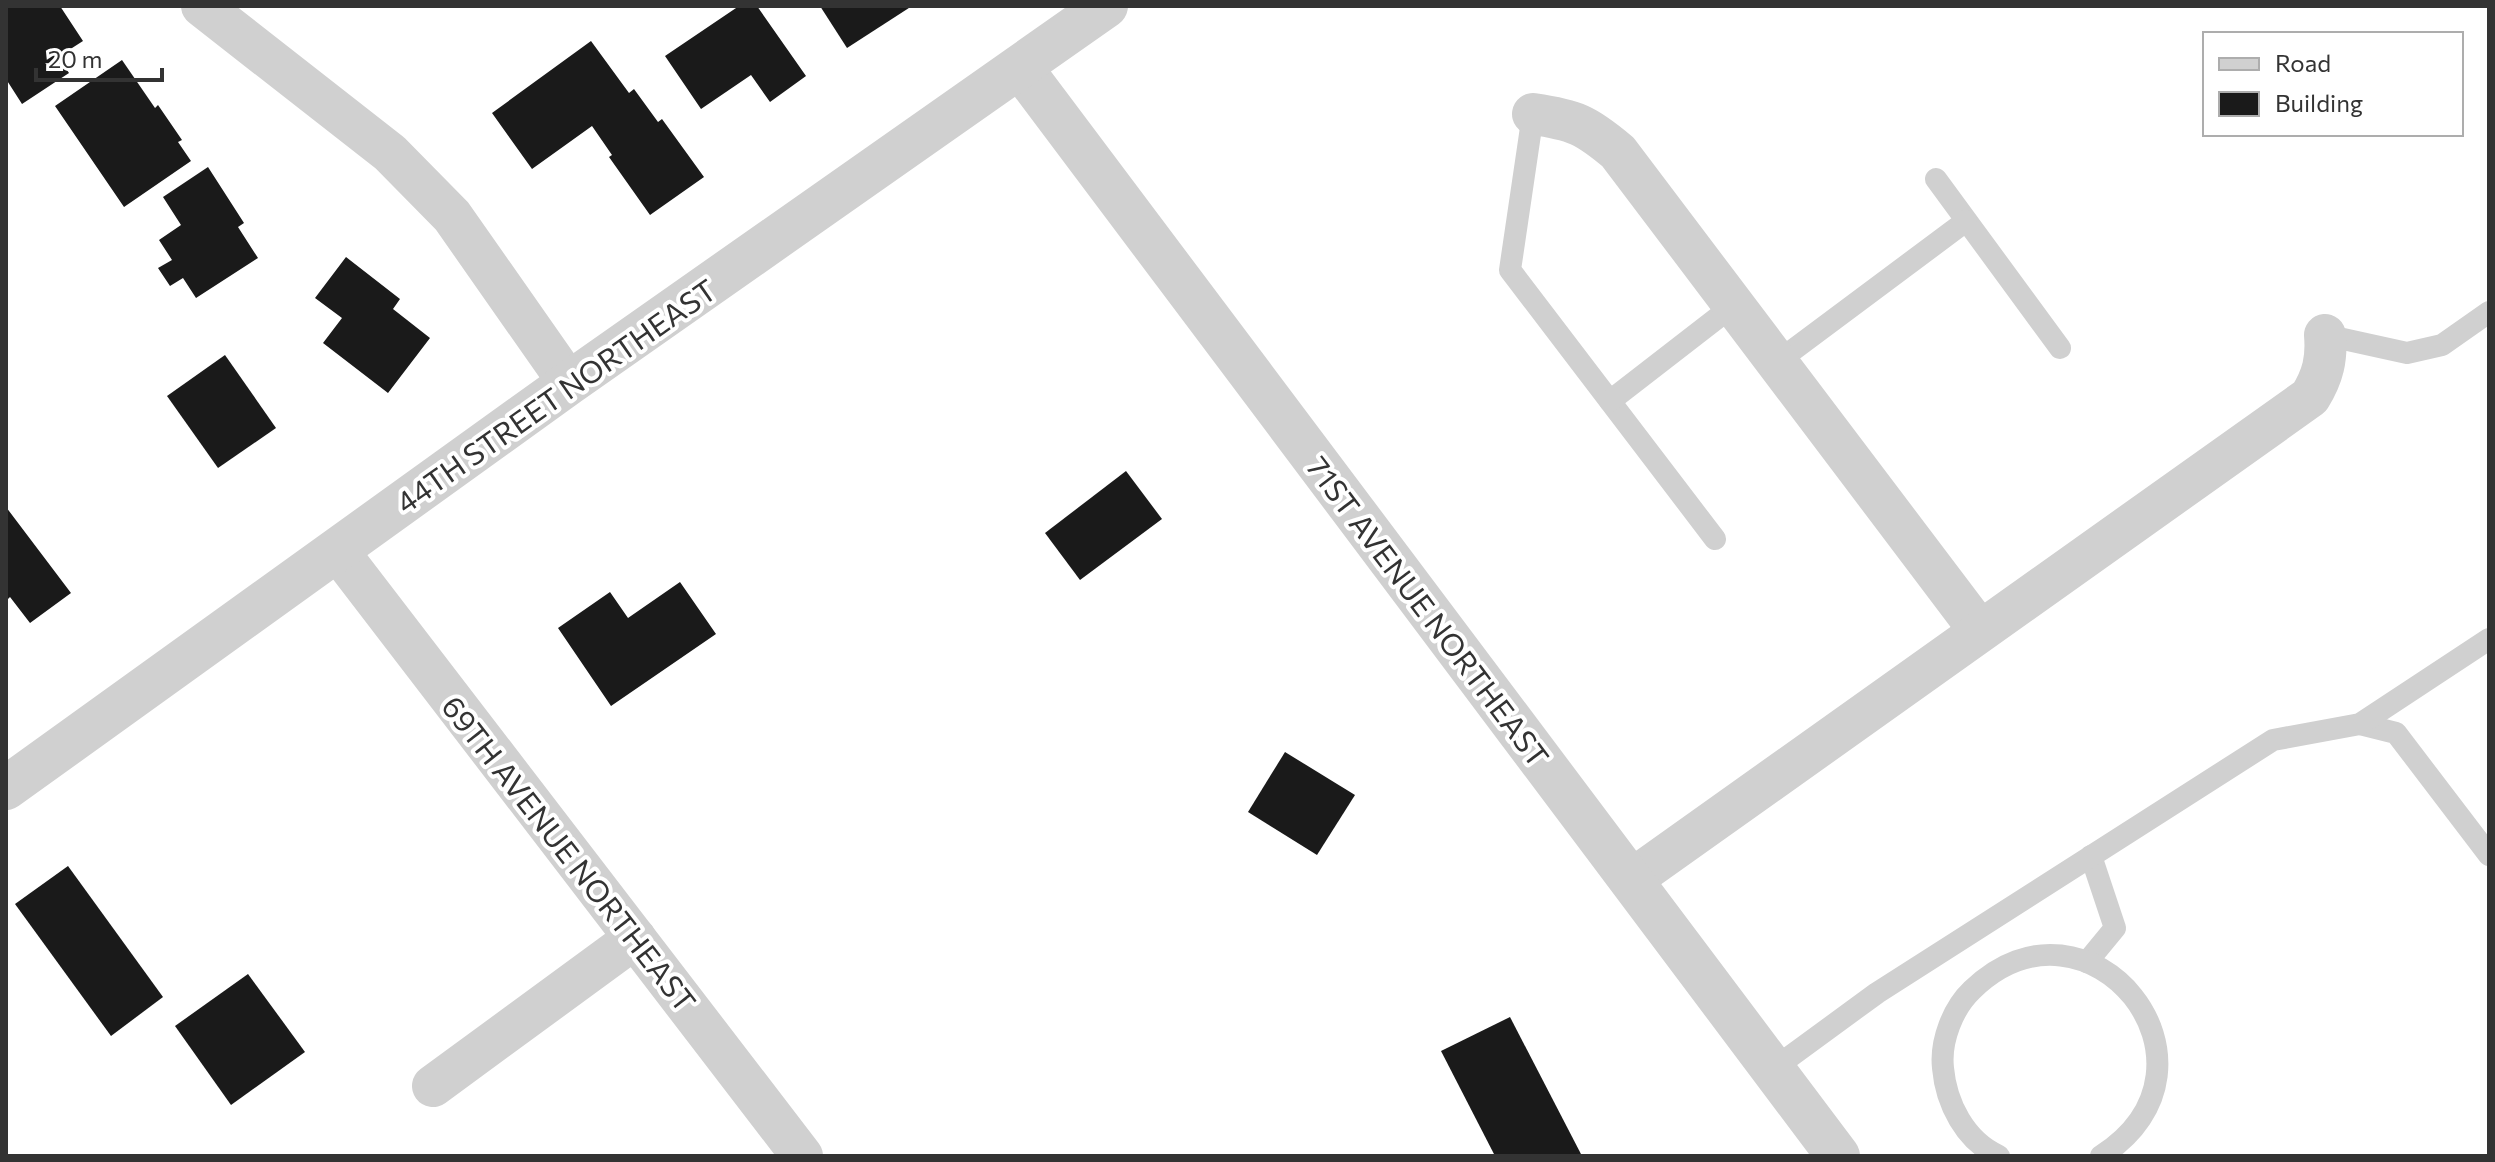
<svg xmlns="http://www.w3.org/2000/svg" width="2495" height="1162" font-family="Commissioner,sans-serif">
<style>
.building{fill:#1a1a1a}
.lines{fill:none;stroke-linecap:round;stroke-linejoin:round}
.service{stroke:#d0d0d0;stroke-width:22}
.minor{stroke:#d0d0d0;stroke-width:42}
.tertiary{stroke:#d0d0d0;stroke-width:44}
.labels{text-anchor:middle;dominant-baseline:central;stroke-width:8;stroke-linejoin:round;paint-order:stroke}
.street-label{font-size:30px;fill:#333;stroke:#fff}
</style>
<rect width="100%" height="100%" fill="#fff"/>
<!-- building -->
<g class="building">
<path d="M6 6H60L83 41 58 57 69 73 22 104 6 79V32L8 31 6 27Z"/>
<path d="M739 6H757L806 76 770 102 751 75 701 109 665 56Z"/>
<path d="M820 6H912L847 48Z"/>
<path d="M591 41 629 93 634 89 658 122 662 119 704 177 650 215 609 157 612 155 592 126 532 169 492 113Z"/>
<path d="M122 60 155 108 158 105 182 140 178 142 191 161 124 207 55 106Z"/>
<path d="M208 167 244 223 238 227 258 258 196 298 183 278 170 286 158 268 172 260 159 240 181 225 163 197Z"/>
<path d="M346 257 400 299 393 309 430 338 388 393 323 343 342 318 315 298Z"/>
<path d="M225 355 276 428 218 468 167 396Z"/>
<path d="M1126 471 1162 519 1080 580 1045 533Z"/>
<path d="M6 507 71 593 30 623 10 597 6 601Z"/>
<path d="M680 582 716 634 611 706 558 628 610 592 628 618Z"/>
<path d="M1285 752 1355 795 1317 855 1248 812Z"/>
<path d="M68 866 163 997 111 1036 15 904Z"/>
<path d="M248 974 305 1052 231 1105 175 1026Z"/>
<path d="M1510 1017 1582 1156H1495L1441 1051Z"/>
</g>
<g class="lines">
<!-- service -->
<g class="service">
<path d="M1533 114 1510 270 1715 539"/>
<path d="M1936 179 2060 348"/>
<path d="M2325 335 2407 353 2442 345 2489 312"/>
<path d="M1777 362 1966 221"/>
<path d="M1610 401 1734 305"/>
<path d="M2360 724 2396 733 2489 855"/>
<path d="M2087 962 2115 928 2091 856"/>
<path d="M1773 1069 1877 993 2273 740 2360 724 2489 639"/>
<path d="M1999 1156C1965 1141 1946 1103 1943 1068 1940 1041 1953 1008 1972 990 2088 877 2242 1065 2101 1156"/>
</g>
<!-- minor -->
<g class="minor">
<path d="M202 6 390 153 452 216 569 383"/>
<path d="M1533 114C1575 120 1586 125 1618 152L1980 631"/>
<path d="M337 550 802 1156"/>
<path d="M1631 880 2310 397C2323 376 2327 359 2325 335"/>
<path d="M433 1086 635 938"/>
</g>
<!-- tertiary -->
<g class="tertiary">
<path d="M1020 67 1838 1156"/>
<path d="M6 788 569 383 1106 6"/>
</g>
</g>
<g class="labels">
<!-- street labels -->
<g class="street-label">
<text transform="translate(555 395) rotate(-35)">44TH STREET NORTHEAST</text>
<text transform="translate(1429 611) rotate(53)">71ST AVENUE NORTHEAST</text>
<text transform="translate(570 853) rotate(52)">69TH AVENUE NORTHEAST</text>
</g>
</g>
<!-- border -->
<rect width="2495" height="1162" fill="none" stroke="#333333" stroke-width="16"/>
<!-- legend -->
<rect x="2203" y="32" width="260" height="104" fill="#ffffff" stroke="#adadad" stroke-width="2"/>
<rect x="2219" y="58" width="40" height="12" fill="#d0d0d0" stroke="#adadad" stroke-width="2"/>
<text x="2275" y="72" font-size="24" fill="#333333">Road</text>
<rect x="2219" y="92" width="40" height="24" fill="#1a1a1a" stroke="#adadad" stroke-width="2"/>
<text x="2275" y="112" font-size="24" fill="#333333">Building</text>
<!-- scale -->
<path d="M36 68v12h126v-12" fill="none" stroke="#333333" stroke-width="4"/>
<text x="48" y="68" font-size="24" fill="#333333" stroke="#ffffff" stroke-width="6" paint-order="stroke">20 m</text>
</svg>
